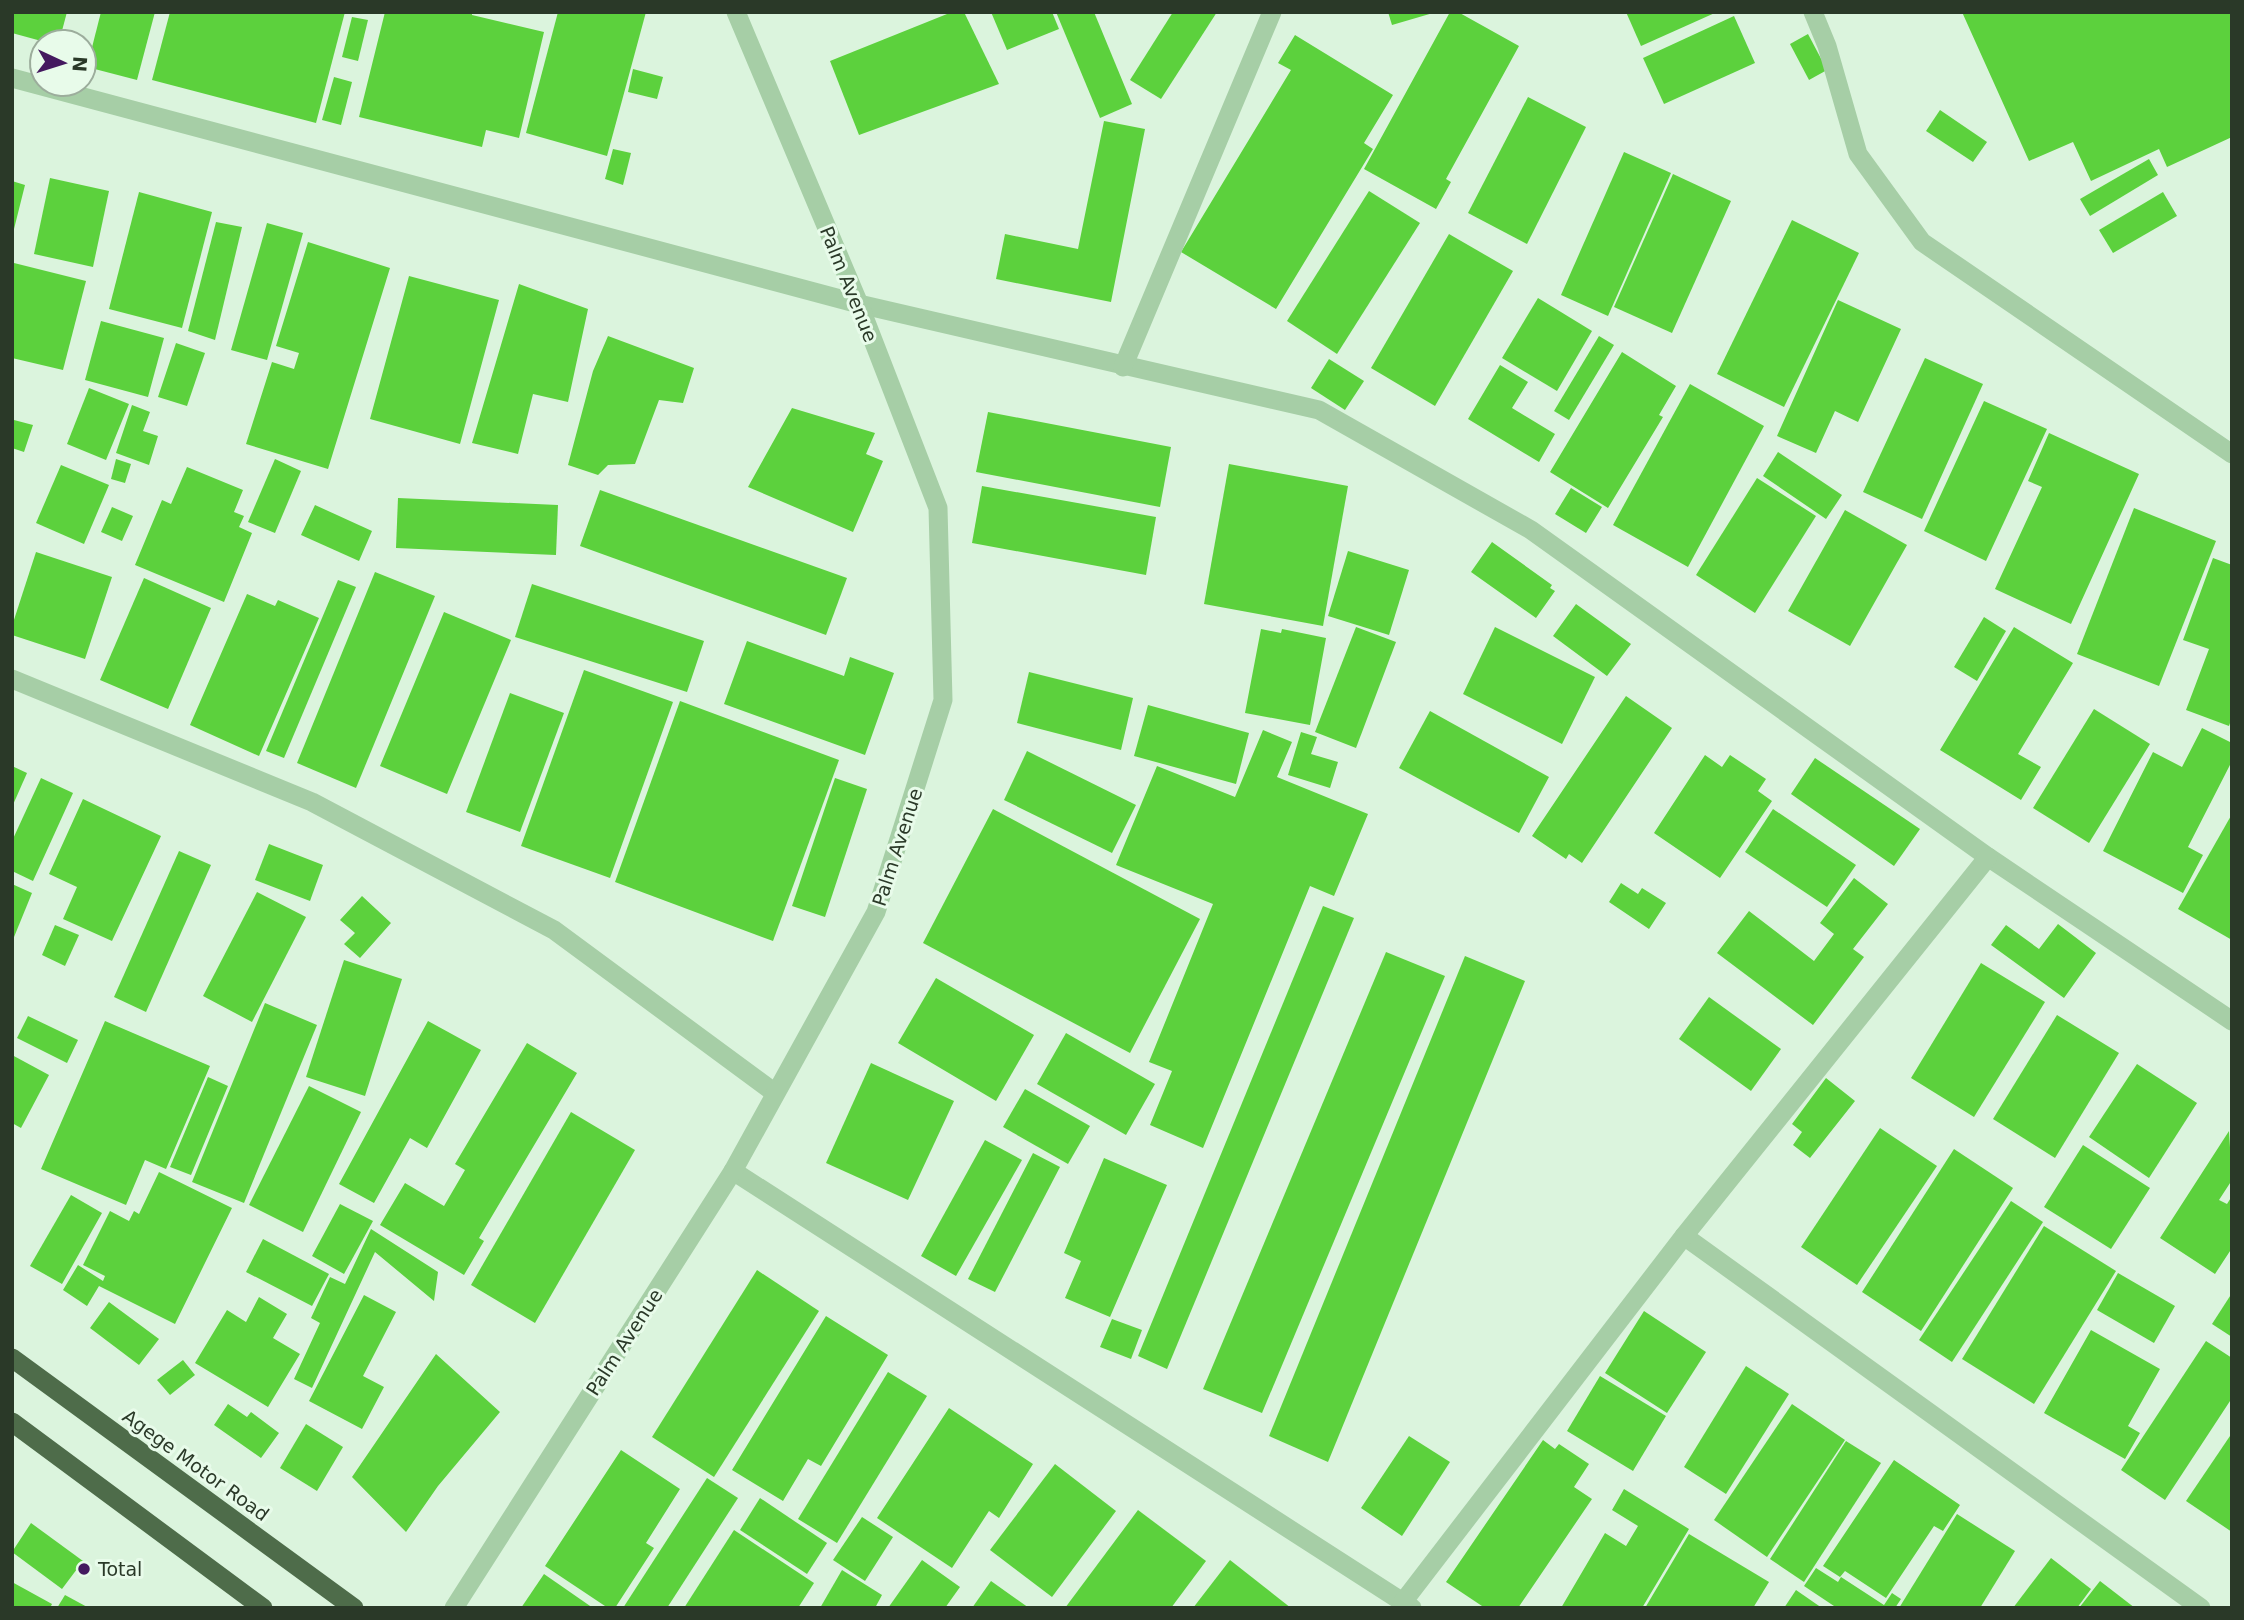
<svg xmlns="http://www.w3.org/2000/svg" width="2244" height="1620" font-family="'DejaVu Sans',sans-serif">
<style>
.building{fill:#5cd13d}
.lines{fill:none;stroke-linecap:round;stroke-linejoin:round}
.minor{stroke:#a6cea6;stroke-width:19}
.tertiary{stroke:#a6cea6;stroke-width:19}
.trunk{stroke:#4e6c4a;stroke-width:19}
.poi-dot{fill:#44195f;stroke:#e8fbea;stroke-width:2.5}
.labels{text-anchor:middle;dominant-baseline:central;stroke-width:6;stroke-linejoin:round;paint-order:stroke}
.street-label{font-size:19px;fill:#2a3928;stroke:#e8fbea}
.poi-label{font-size:19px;fill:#2a3928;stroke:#e8fbea;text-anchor:start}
</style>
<rect width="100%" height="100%" fill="#dbf4dd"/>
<!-- building -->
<g class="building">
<path d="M12 12H67L59 42H45L12 33Z"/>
<path d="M101 12H155L137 80 87 67Z"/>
<path d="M170 12H345L316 123 152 80Z"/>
<path d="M385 12H472V15L544 32 519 138 486 130 482 147 359 117Z"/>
<path d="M558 12H646L607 156 526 133Z"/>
<path d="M952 12H964L999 84 859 135 830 61Z"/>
<path d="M991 12H1052L1059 29 1007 50Z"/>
<path d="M1056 12H1094L1132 104 1100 118Z"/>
<path d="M1173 12H1217L1161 99 1130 80Z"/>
<path d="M1388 12H1433V13L1392 25Z"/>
<path d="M1450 12H1458L1519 46 1446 179 1451 182 1436 209 1364 169Z"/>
<path d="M1626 12H1717L1641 46Z"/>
<path d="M1962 12H2232V137L2167 167 2159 149 2091 181 2073 142 2029 161Z"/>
<path d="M1734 16 1755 63 1664 104 1643 58Z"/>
<path d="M352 17 368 20 358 61 342 57Z"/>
<path d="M1808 34 1827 70 1809 80 1790 44Z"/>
<path d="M1295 35 1393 95 1364 143 1373 149 1276 309 1181 252 1291 70 1278 63Z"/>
<path d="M633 69 663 77 657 99 628 92Z"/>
<path d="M334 77 352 82 341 125 322 120Z"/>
<path d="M1528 97 1586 127 1527 244 1468 213Z"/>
<path d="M1940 110 1987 142 1973 162 1926 131Z"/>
<path d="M1104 121 1145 129 1111 302 996 279 1005 234 1078 249Z"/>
<path d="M613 149 631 153 623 185 605 179Z"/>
<path d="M1624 152 1671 173 1608 316 1561 295Z"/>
<path d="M2149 159 2158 175 2090 216 2080 199Z"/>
<path d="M1673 174 1731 201 1672 333 1614 307Z"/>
<path d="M50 178 109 191 93 267 34 254Z"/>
<path d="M12 181 25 185 13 233H12Z"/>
<path d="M1369 191 1420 223 1337 354 1287 321Z"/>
<path d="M139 192 212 212 182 328 109 309Z"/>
<path d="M2163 192 2177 216 2113 253 2099 230Z"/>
<path d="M1792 220 1859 253 1784 407 1717 374Z"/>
<path d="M216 222 242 227 215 340 188 331Z"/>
<path d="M267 223 303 233 267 360 231 350Z"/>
<path d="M1449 234 1513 271 1435 406 1371 368Z"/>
<path d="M308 242 390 268 328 469 246 444 272 362 294 369 299 353 276 346Z"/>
<path d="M14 263 86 281 63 370 12 358Z"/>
<path d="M409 276 499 300 460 444 370 419Z"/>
<path d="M519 284 588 309 568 402 533 394 518 454 472 443Z"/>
<path d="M1538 298 1592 331 1557 391 1502 358Z"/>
<path d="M1838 300 1901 329 1858 422 1835 411 1816 453 1777 436Z"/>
<path d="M101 321 164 338 148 397 85 380Z"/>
<path d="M608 336 694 368 683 403 659 400 635 464 608 465 598 475 568 465 593 371Z"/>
<path d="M1599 336 1614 345 1569 420 1554 411Z"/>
<path d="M176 343 205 353 187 406 158 397Z"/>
<path d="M1622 352 1676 386 1659 415 1663 417 1608 508 1550 472Z"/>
<path d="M1925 358 1983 384 1922 519 1863 492Z"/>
<path d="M1329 359 1364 381 1345 410 1311 388Z"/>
<path d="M1500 365 1528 382 1512 408 1555 434 1539 462 1468 419Z"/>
<path d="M1690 384 1764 426 1688 567 1613 525Z"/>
<path d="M89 388 129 404 106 460 67 444Z"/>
<path d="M1984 401 2047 429 1986 561 1924 531Z"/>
<path d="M132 405 150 412 143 431 158 436 149 465 116 453Z"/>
<path d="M792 408 875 433 866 454 883 461 853 532 748 487Z"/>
<path d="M988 412 1171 447 1160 507 976 472Z"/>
<path d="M14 420 33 425 24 452 12 448Z"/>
<path d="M2049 433 2139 474 2071 624 1995 589 2042 487 2028 481Z"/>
<path d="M1778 452 1842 495 1826 519 1763 476Z"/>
<path d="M116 459 131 464 125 483 111 479Z"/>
<path d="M275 459 301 471 275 533 248 522Z"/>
<path d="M1229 464 1348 486 1323 626 1204 604Z"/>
<path d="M61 465 109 485 84 544 36 523Z"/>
<path d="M187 467 243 490 234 512 244 516 239 527 252 533 224 602 135 565 162 500 171 504Z"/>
<path d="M1757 478 1816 516 1755 613 1696 575Z"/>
<path d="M982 486 1156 517 1146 575 972 543Z"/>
<path d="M1571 488 1602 507 1586 533 1555 514Z"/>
<path d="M600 490 847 578 826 635 580 546Z"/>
<path d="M398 498 558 505 556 555 396 548Z"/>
<path d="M315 505 372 531 359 561 301 535Z"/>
<path d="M112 507 133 516 122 541 101 532Z"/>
<path d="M2134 508 2216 541 2159 686 2077 654Z"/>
<path d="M1845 510 1907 545 1850 646 1788 611Z"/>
<path d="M1492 542 1552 585 1550 588 1555 591 1536 618 1471 572Z"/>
<path d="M1348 551 1409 570 1389 635 1328 616Z"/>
<path d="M36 552 112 577 85 659 12 635V626Z"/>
<path d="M2213 558 2232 565V717L2229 726 2186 710 2209 649 2183 640Z"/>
<path d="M375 572 435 596 356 788 297 763Z"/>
<path d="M144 578 211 608 168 709 100 680Z"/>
<path d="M338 580 356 587 284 758 266 751Z"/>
<path d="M532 584 704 641 687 692 515 637Z"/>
<path d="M247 594 275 606 278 600 319 618 259 756 190 725Z"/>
<path d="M1576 604 1631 644 1607 676 1553 636Z"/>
<path d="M444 612 511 640 447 794 380 766Z"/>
<path d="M1984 617 2006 631 1977 681 1954 667Z"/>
<path d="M1356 627 1396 642 1356 748 1315 732Z"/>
<path d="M1495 627 1595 677 1562 744 1463 694Z"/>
<path d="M2014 627 2073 663 2018 754 2041 767 2021 800 1940 750Z"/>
<path d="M1261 629 1281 633 1282 629 1326 638 1310 725 1245 713Z"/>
<path d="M747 641 844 676 850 657 894 673 865 755 724 704Z"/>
<path d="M584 670 673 702 610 878 521 846Z"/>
<path d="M1029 672 1133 698 1121 750 1017 723Z"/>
<path d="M510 693 564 713 520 832 466 812Z"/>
<path d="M1626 696 1672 728 1582 863 1569 854 1566 859 1532 836Z"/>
<path d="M680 701 839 760 773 941 615 882Z"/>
<path d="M1148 705 1249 733 1236 784 1134 756Z"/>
<path d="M2094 709 2150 744 2089 843 2033 808Z"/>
<path d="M1430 711 1549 777 1519 833 1399 768Z"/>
<path d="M2202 728 2232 743V761L2188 847 2203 855 2183 893 2103 851 2153 752 2182 767Z"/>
<path d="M1263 730 1292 742 1277 777 1368 814 1334 896 1310 886 1203 1148 1150 1125 1172 1071 1149 1062 1213 904 1116 865 1157 766 1235 797Z"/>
<path d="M1301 732 1317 737 1311 754 1338 762 1330 788 1288 775Z"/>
<path d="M1027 751 1136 805 1112 853 1004 800Z"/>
<path d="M1705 755 1722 767 1730 755 1766 779 1758 791 1772 801 1720 878 1654 833Z"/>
<path d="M1815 758 1920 829 1894 866 1791 794Z"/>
<path d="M12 766 27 773 12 807Z"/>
<path d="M41 778 73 793 33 881 12 871V841Z"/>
<path d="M835 778 867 789 825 917 792 906Z"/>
<path d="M83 799 161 836 112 941 63 919 77 887 49 874Z"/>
<path d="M993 809 1200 919 1130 1053 923 943Z"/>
<path d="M1773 809 1856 865 1827 907 1745 852Z"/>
<path d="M2232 814V940L2178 909Z"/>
<path d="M269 844 323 865 310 901 255 880Z"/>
<path d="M179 851 211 865 146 1012 114 997Z"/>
<path d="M1854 878 1888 904 1853 949 1864 957 1813 1025 1717 953 1749 911 1814 961 1834 934 1820 923Z"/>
<path d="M1621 883 1638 894 1642 888 1666 903 1649 929 1609 902Z"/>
<path d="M12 884 32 893 12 942Z"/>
<path d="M257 892 306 917 252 1022 203 996Z"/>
<path d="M362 896 391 923 360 958 344 944 355 933 340 920Z"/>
<path d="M1323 906 1354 918 1167 1369 1138 1356Z"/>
<path d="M2058 924 2096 953 2064 998 1991 945 2006 925 2039 949Z"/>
<path d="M55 925 79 935 65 966 42 955Z"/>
<path d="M1386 952 1445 976 1262 1413 1203 1389Z"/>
<path d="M1465 956 1525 981 1328 1462 1269 1436Z"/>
<path d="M344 960 402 979 365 1096 306 1077Z"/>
<path d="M1981 963 2045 1002 1974 1117 1911 1078Z"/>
<path d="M936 978 1034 1035 996 1101 898 1043Z"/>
<path d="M1709 997 1781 1049 1751 1091 1679 1039Z"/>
<path d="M265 1003 317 1025 244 1203 192 1182Z"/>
<path d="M2057 1015 2119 1053 2055 1158 1993 1119Z"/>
<path d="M28 1016 78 1040 67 1063 17 1038Z"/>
<path d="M105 1021 210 1066 166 1169 145 1160 126 1205 41 1169Z"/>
<path d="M428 1021 481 1050 427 1148 410 1138 374 1203 339 1184Z"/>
<path d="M1066 1033 1155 1084 1126 1135 1037 1084Z"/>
<path d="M527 1043 577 1073 479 1238 484 1241 464 1275 380 1225 405 1183 444 1206 465 1170 455 1164Z"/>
<path d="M12 1055 49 1075 21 1128 12 1123Z"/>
<path d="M871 1063 954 1101 908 1200 826 1163Z"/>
<path d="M2137 1064 2197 1103 2149 1178 2089 1137Z"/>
<path d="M208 1077 228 1086 191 1175 170 1167Z"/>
<path d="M1826 1078 1855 1101 1810 1158 1793 1145 1802 1132 1792 1124Z"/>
<path d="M309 1086 361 1112 303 1232 249 1205Z"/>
<path d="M1025 1089 1090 1126 1068 1164 1003 1127Z"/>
<path d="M571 1112 635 1150 535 1323 471 1285Z"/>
<path d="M1880 1128 1937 1166 1857 1285 1801 1247Z"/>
<path d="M2229 1131 2232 1180 2219 1200 2227 1204 2232 1196V1248L2215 1274 2160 1238Z"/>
<path d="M985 1140 1022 1160 956 1276 921 1256Z"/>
<path d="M2083 1145 2150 1188 2111 1249 2044 1207Z"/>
<path d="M1954 1149 2013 1188 1921 1331 1862 1292Z"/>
<path d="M1033 1153 1060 1167 995 1292 968 1279Z"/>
<path d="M1104 1158 1167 1185 1110 1317 1065 1298 1081 1261 1064 1253Z"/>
<path d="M159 1172 232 1208 175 1324 99 1286 87 1306 63 1290 78 1265 103 1281 105 1276 83 1265 110 1211 129 1221 134 1211 139 1214Z"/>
<path d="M71 1195 102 1213 62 1284 30 1266Z"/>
<path d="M2011 1201 2043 1222 1952 1362 1919 1340Z"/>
<path d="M340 1204 373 1221 344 1274 312 1256Z"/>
<path d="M2044 1226 2116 1271 2034 1404 1962 1359Z"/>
<path d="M371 1229 438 1272 434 1301 375 1252 312 1388 294 1379 320 1323 311 1318 330 1277 345 1284Z"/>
<path d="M263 1239 329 1274 312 1306 246 1272Z"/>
<path d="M757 1270 819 1311 714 1477 652 1437Z"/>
<path d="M2118 1273 2175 1306 2154 1343 2097 1310Z"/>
<path d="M2232 1293V1337L2212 1324Z"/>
<path d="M364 1295 396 1312 363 1376 384 1387 362 1429 309 1401Z"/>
<path d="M259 1297 287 1314 273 1338 300 1354 268 1407 195 1363 227 1310 246 1322Z"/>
<path d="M109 1302 159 1339 139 1365 90 1328Z"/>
<path d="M1644 1311 1706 1352 1667 1413 1605 1373Z"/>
<path d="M826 1316 888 1355 821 1466 808 1459 783 1501 732 1470Z"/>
<path d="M1112 1319 1142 1330 1131 1359 1100 1347Z"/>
<path d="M2091 1330 2160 1369 2128 1426 2140 1433 2125 1459 2044 1413Z"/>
<path d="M2206 1341 2232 1358V1398L2165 1500 2121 1470Z"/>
<path d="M436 1354 500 1412 438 1486 406 1532 352 1477Z"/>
<path d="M183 1360 195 1375 170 1395 157 1380Z"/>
<path d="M1746 1366 1789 1394 1726 1494 1684 1467Z"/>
<path d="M888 1372 927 1396 837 1543 798 1519Z"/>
<path d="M1600 1376 1666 1416 1633 1471 1567 1431Z"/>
<path d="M228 1404 247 1417 251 1412 279 1433 261 1458 214 1425Z"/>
<path d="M1792 1404 1845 1440 1767 1557 1714 1520Z"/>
<path d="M949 1408 1033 1464 999 1518 989 1511 952 1568 877 1518Z"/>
<path d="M306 1424 343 1447 317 1491 280 1468Z"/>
<path d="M2232 1433V1532L2186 1501Z"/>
<path d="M1409 1436 1450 1462 1402 1536 1361 1508Z"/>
<path d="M1543 1440 1555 1449 1559 1444 1589 1464 1574 1487 1592 1499 1518 1608H1485L1446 1582Z"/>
<path d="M1846 1441 1881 1463 1804 1582 1770 1559Z"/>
<path d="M621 1450 680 1489 646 1543 654 1548 615 1608H608L545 1566Z"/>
<path d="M1894 1460 1960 1505 1943 1531 1934 1526 1886 1598 1845 1571 1840 1577 1823 1566Z"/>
<path d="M1055 1464 1116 1511 1052 1597 990 1550Z"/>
<path d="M707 1478 738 1498 667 1608H623Z"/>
<path d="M1624 1489 1689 1529 1642 1608H1561L1605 1533 1626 1546 1638 1526 1612 1510Z"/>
<path d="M760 1498 827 1543 807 1574 740 1530Z"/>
<path d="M1138 1510 1206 1561 1171 1608H1065Z"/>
<path d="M1957 1514 2015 1551 1980 1608H1899Z"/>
<path d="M862 1517 893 1537 865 1581 833 1560Z"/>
<path d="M31 1523 83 1561 62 1589 12 1552Z"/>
<path d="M734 1530 814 1583 798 1608H684Z"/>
<path d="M1689 1534 1769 1582 1753 1608H1645Z"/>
<path d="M2051 1558 2091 1589 2077 1608H2013Z"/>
<path d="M922 1560 960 1587 945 1608H888Z"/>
<path d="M1230 1560 1291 1608H1193Z"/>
<path d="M1816 1568 1838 1582 1841 1577 1884 1605 1892 1593 1901 1599 1895 1608H1837L1804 1586Z"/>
<path d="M842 1570 882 1595 875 1608H820Z"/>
<path d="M544 1574 593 1608H521Z"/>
<path d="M991 1581 1029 1608H972Z"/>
<path d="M2100 1581 2135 1608H2079Z"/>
<path d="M12 1582 52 1604 50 1608H12Z"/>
<path d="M1796 1590 1822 1608H1784Z"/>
<path d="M65 1595 89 1608H57Z"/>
</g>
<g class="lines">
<!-- minor -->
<g class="minor">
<path d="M1813 12 1827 46 1858 154 1922 242 2232 454"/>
<path d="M12 78 859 304 1319 410 1531 530 1988 857 2232 1021"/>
<path d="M1123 367 1272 12"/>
<path d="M12 679 312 802 554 930 775 1093"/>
<path d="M733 1171 1412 1608"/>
<path d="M1684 1236 2201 1608"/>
<path d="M1403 1602 1684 1236 1988 857"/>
</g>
<!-- tertiary -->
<path class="tertiary" d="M454 1608 733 1171 876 912 943 700 938 508 859 304 736 12"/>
<!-- trunk -->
<g class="trunk">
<path d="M12 1358 354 1608"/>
<path d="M12 1422 263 1608"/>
</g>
</g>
<!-- markers -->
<circle class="poi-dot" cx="84" cy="1569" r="7"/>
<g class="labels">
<!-- street labels -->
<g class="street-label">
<text transform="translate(849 284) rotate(68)">Palm Avenue</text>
<text transform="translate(897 847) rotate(-72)">Palm Avenue</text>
<text transform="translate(624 1342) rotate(-57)">Palm Avenue</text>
<text transform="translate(196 1465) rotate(36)">Agege Motor Road</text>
</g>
<!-- poi labels -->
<g class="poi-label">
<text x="98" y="1569">Total</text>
</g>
</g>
<!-- border -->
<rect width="2244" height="1620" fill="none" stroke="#2a3928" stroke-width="28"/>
<!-- north arrow -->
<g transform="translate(63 63) rotate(94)"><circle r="33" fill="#e8fbea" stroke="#9cad9c" stroke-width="2"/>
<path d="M0-5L12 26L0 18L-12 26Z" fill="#44195f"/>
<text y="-10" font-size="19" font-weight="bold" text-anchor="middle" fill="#2a3928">N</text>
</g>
</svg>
